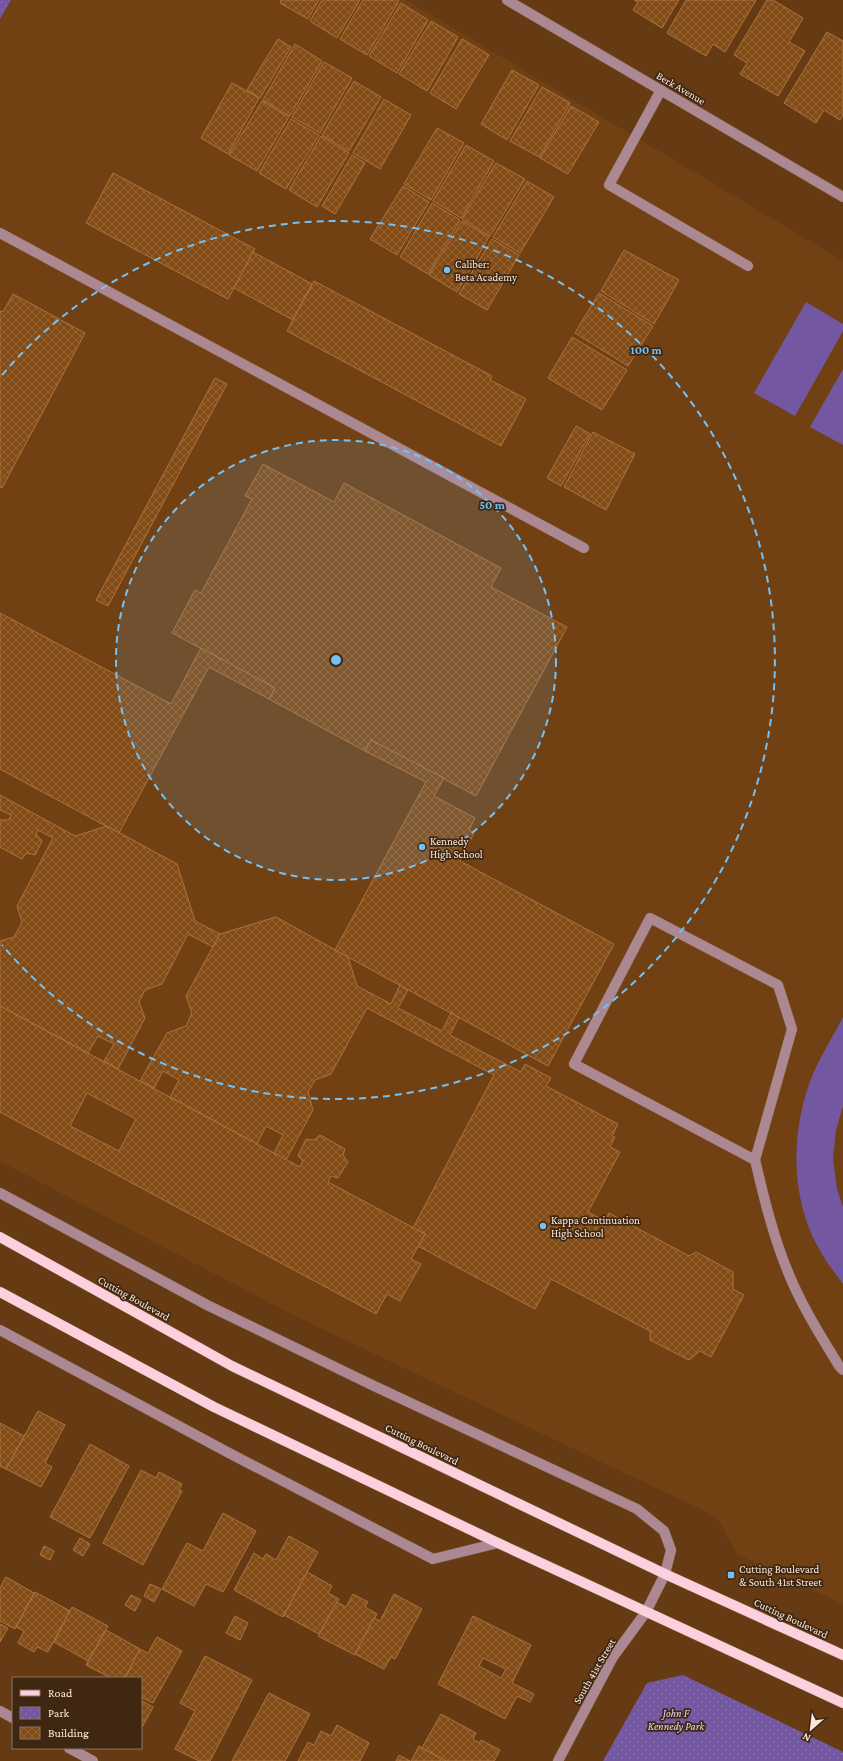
<svg xmlns="http://www.w3.org/2000/svg" width="843" height="1761" font-family="'Crimson Pro',serif">
<style>
.built{fill:#714114}
.park{fill:url(#park-dots)}
.pitch{fill:#7357a1}
.building{fill:url(#building-cross-hatch);stroke:#ad7340;fill-rule:evenodd}
.lines{fill:none;stroke-linecap:round;stroke-linejoin:round}
.minor-casing{stroke:#7e5733;stroke-width:11}
.major-casing{stroke:#7e5733;stroke-width:11}
.minor{stroke:#ac8892;stroke-width:10}
.major{stroke:#fcd1dd;stroke-width:10}
.ring{fill:none;stroke:#73c1f5;stroke-width:2;stroke-dasharray:7 5}
.poi-dot{fill:#73c1f5;stroke:#3f2712;stroke-width:1.5}
.labels{text-anchor:middle;dominant-baseline:central;stroke-width:3.5;stroke-linejoin:round;paint-order:stroke}
.street-label{font-size:11px;fill:#fbe7d8;stroke:#3f2712}
.poi-label{font-size:11px;fill:#fbe7d8;stroke:#3f2712;text-anchor:start}
.park-label{font-size:11px;font-style:italic;fill:#e0d9f2;stroke:#3f2712}
.centre{fill:#73c1f5;stroke:#3f2712;stroke-width:2}
.ring-label{font-size:12px;text-anchor:middle;font-weight:bold;fill:#73c1f5;stroke:#3f2712;stroke-width:3.5;stroke-linejoin:round;paint-order:stroke}
</style>
<defs>
<pattern id="park-dots" width="8" height="8" patternUnits="userSpaceOnUse"><rect width="8" height="8" fill="#7357a1"/><path d="M2 2h.1M6 6h.1" fill="none" stroke="#886fad" stroke-width="1.8" stroke-linecap="round"/></pattern>
<pattern id="building-cross-hatch" width="8" height="8" patternUnits="userSpaceOnUse"><rect width="8" height="8" fill="#834b15"/><path d="M0 0l8 8M0 8l8-8" fill="none" stroke="#956536"/></pattern>
</defs>
<rect width="100%" height="100%" fill="#663b14"/>
<!-- built -->
<path class="built" d="M11 0H406L843 261V1604L737 1554 717 1517 295 1316 0 1161V19Z"/>
<!-- park -->
<g class="park">
<path d="M0 0H11L0 19Z"/>
<path d="M683 1675 843 1752V1761H603L647 1683Z"/>
</g>
<!-- pitch -->
<g class="pitch">
<path d="M806 302 843 324V331L795 416 754 393Z"/>
<path d="M843 369V445L810 427Z"/>
<path d="M843 1017V1106L836 1130 833 1158 837 1189 843 1207V1284C836 1274 828 1265 822 1254 790 1202 790 1135 811 1079 819 1058 833 1037 843 1017Z"/>
</g>
<!-- building -->
<g class="building">
<path d="M281 0H319L308 19 280 3Z"/>
<path d="M322 0H360L337 38 310 21Z"/>
<path d="M363 0H397L399 1 367 55 340 39Z"/>
<path d="M634 0H679L662 28 633 10 638 2Z"/>
<path d="M686 0H756L725 52 713 44 706 56 667 33Z"/>
<path d="M767 0H773L803 18 789 42 805 51 778 96 740 74 747 63 734 55Z"/>
<path d="M401 3 428 20 397 73 369 56Z"/>
<path d="M431 21 458 37 427 91 399 74Z"/>
<path d="M827 32 843 41V115L840 120 824 110 816 123 784 103Z"/>
<path d="M278 39 291 47 260 98 247 90Z"/>
<path d="M462 39 489 55 456 109 430 93Z"/>
<path d="M295 44 322 61 290 116 263 100Z"/>
<path d="M324 62 352 78 320 133 292 117Z"/>
<path d="M512 70 539 85 507 140 481 124Z"/>
<path d="M354 81 381 97 349 151 322 135Z"/>
<path d="M232 83 259 98 228 154 201 138Z"/>
<path d="M542 87 570 103 539 157 510 141Z"/>
<path d="M384 99 411 115 380 169 353 153Z"/>
<path d="M262 101 289 117 257 171 229 155Z"/>
<path d="M571 106 599 122 568 174 540 158Z"/>
<path d="M291 119 319 135 286 189 259 173Z"/>
<path d="M437 128 464 143 431 200 404 184Z"/>
<path d="M321 136 349 153 317 207 289 190Z"/>
<path d="M466 145 494 161 461 218 433 201Z"/>
<path d="M352 155 365 163 335 214 322 206Z"/>
<path d="M496 163 525 179 490 236 462 219Z"/>
<path d="M113 173 255 249 228 299 86 223Z"/>
<path d="M527 181 554 197 520 253 493 237Z"/>
<path d="M403 186 429 202 397 255 370 239Z"/>
<path d="M432 203 460 220 428 274 400 257Z"/>
<path d="M462 221 489 237 457 292 429 275Z"/>
<path d="M492 239 519 255 487 310 459 294Z"/>
<path d="M624 250 679 280 654 324 601 291Z"/>
<path d="M253 252 312 284 293 320 234 288Z"/>
<path d="M314 281 492 376 490 380 526 399 501 446 287 331Z"/>
<path d="M599 293 653 326 628 366 575 333Z"/>
<path d="M13 294 85 333 2 488 0 487V311L3 312Z"/>
<path d="M572 337 627 370 602 410 548 378Z"/>
<path d="M215 378 227 384 108 606 96 600Z"/>
<path d="M576 426 590 434 561 486 547 478Z"/>
<path d="M593 432 635 454 606 510 564 487Z"/>
<path d="M263 464 334 502 344 483 501 568 491 587 567 627 476 796 371 740 365 751 269 699 275 688 172 633 195 590 201 593 252 499 245 496Z"/>
<path d="M0 613 171 704 201 648 275 688 269 699 209 667 119 833 0 769Z"/>
<path d="M371 740 444 778 434 796 475 818 469 830 474 833 460 861 614 944 548 1066 335 950 426 782 365 751Z"/>
<path d="M0 795 75 836 107 826 177 864 195 921 220 934 213 947 188 934 162 984 145 990 139 1002 145 1018 118 1069 104 1061 114 1044 98 1036 88 1053 0 1006V941L14 937 22 922 17 906 53 838 38 830 36 834 42 841 35 855 26 853 22 859 0 847V820H9L11 815 0 810Z"/>
<path d="M276 917 348 957 357 986 391 1004 400 985 408 990 398 1008 442 1031 451 1013 459 1017 450 1035 521 1072 525 1064 551 1078 546 1086 618 1124 612 1136 615 1137 610 1147 620 1152 588 1212 605 1221 609 1213 689 1256 696 1252 733 1272V1289L744 1295 711 1357 700 1351 689 1360 650 1340V1331L551 1279 535 1309 418 1246 425 1234 413 1228 494 1075 367 1008 331 1074 315 1080 308 1092 313 1110 286 1160 274 1153 283 1135 266 1126 257 1144 170 1097 179 1080 163 1071 154 1088 140 1081 167 1033 186 1026 192 1013 186 996 220 934Z"/>
<path d="M0 1006 300 1167 303 1161 298 1156 306 1139 314 1140 320 1135 345 1149 343 1155 348 1162 338 1178 331 1176 328 1182 425 1234 411 1259 421 1264 400 1301 387 1294 376 1314 0 1112ZM87 1093 136 1119 119 1151 70 1126Z"/>
<path d="M38 1411 65 1425 45 1463 52 1467 41 1487 6 1469Z"/>
<path d="M0 1423 24 1436 6 1469 0 1466Z"/>
<path d="M90 1444 129 1466 90 1538 50 1517Z"/>
<path d="M141 1470 156 1478 159 1472 182 1484 179 1490 182 1491 143 1565 103 1543Z"/>
<path d="M223 1513 256 1531 223 1592 206 1584 194 1606 162 1589 187 1543 203 1551Z"/>
<path d="M289 1536 318 1552 283 1617 234 1590 254 1553 263 1559 266 1554 276 1560Z"/>
<path d="M80 1538 90 1544 83 1556 73 1550Z"/>
<path d="M44 1546 54 1551 50 1560 40 1555Z"/>
<path d="M307 1572 332 1586 328 1593 339 1599 319 1634 284 1615Z"/>
<path d="M6 1577 34 1593 15 1629 0 1621V1588Z"/>
<path d="M150 1584 161 1589 154 1602 144 1596Z"/>
<path d="M35 1592 70 1611 48 1652 37 1647 34 1652 18 1643 24 1631 16 1627Z"/>
<path d="M353 1594 368 1602 365 1607 377 1614 355 1655 318 1636 337 1602 346 1607Z"/>
<path d="M394 1594 422 1609 395 1659 391 1657 384 1669 355 1654 374 1618 380 1621Z"/>
<path d="M131 1595 141 1600 135 1611 125 1605Z"/>
<path d="M72 1607 108 1626 88 1661 54 1642Z"/>
<path d="M235 1616 248 1623 240 1640 226 1633Z"/>
<path d="M473 1616 531 1645 512 1683 534 1694 530 1702 517 1696 505 1719 438 1684ZM483 1658 506 1669 501 1678 479 1666Z"/>
<path d="M0 1624 8 1628 0 1642Z"/>
<path d="M106 1630 140 1649 125 1678H111L86 1665Z"/>
<path d="M157 1637 182 1651 153 1703 141 1697V1678H125L140 1649 148 1653Z"/>
<path d="M205 1656 252 1680 210 1761H199L175 1749 195 1711 180 1703Z"/>
<path d="M269 1693 310 1714 285 1761H232Z"/>
<path d="M141 1700 153 1707 141 1729Z"/>
<path d="M441 1714 476 1733 473 1739 479 1743 481 1740 500 1750 494 1761H446L422 1748Z"/>
<path d="M337 1725 369 1743 360 1761H298L308 1742 314 1745 321 1731 331 1736Z"/>
<path d="M419 1746 422 1748 446 1761H411Z"/>
<path d="M399 1755 410 1761H396Z"/>
</g>
<g class="lines">
<defs>
<g id="minor">
<path d="M507 0 843 197"/>
<path d="M661 90 609 185 748 266"/>
<path d="M0 233 584 548"/>
<path d="M755 1160 792 1029 778 985 650 918 574 1064 755 1160C764 1198 773 1236 788 1272 801 1305 821 1336 839 1366L843 1370"/>
<path d="M0 1193 207 1305 372 1385 637 1509 664 1531 671 1550 665 1574 646 1612 613 1657 558 1761"/>
<path d="M0 1330 229 1453 433 1559 498 1543"/>
<path d="M0 1711 13 1718"/>
<path d="M69 1748 93 1761"/>
</g>
<g id="major">
<path d="M0 1237 232 1366 665 1574 843 1655"/>
<path d="M0 1292 214 1407 498 1543 843 1703"/>
</g>
</defs>
<!-- minor casing -->
<use href="#minor" class="minor-casing"/>
<!-- major casing -->
<use href="#major" class="major-casing"/>
<!-- minor -->
<use href="#minor" class="minor"/>
<!-- major -->
<use href="#major" class="major"/>
</g>
<!-- distance rings -->
<circle cx="336" cy="660" r="220" fill="#73c1f5" fill-opacity=".12"/>
<g class="ring">
<circle cx="336" cy="660" r="220"/>
<path d="M2 375A439 439 0 1 1 2 945"/>
</g>
<!-- markers -->
<g class="poi-dot">
<circle cx="447" cy="270" r="4"/>
<circle cx="422" cy="847" r="4"/>
<circle cx="543" cy="1226" r="4"/>
<rect x="727" y="1571" width="8" height="8" rx="2"/>
</g>
<g class="labels">
<!-- street labels -->
<g class="street-label">
<text transform="translate(681 88) rotate(30)">Berk Avenue</text>
<text transform="translate(134 1298) rotate(29)">Cutting Boulevard</text>
<text transform="translate(422 1444) rotate(26)">Cutting Boulevard</text>
<text transform="translate(791 1618) rotate(25)">Cutting Boulevard</text>
<text transform="translate(594 1671) rotate(-60)">South 41st Street</text>
</g>
<!-- poi labels -->
<g class="poi-label">
<text x="455" y="264">Caliber:<tspan x="455" dy="13">Beta Academy</tspan></text>
<text x="430" y="841">Kennedy<tspan x="430" dy="13">High School</tspan></text>
<text x="551" y="1220">Kappa Continuation<tspan x="551" dy="13">High School</tspan></text>
<text x="739" y="1569">Cutting Boulevard<tspan x="739" dy="13">&amp; South 41st Street</tspan></text>
</g>
<!-- park labels -->
<g class="park-label">
<text x="676" y="1713">John F<tspan x="676" dy="13">Kennedy Park</tspan></text>
</g>
</g>
<circle cx="336" cy="660" r="6" class="centre"/>
<g class="ring-label">
<text x="646" y="354">100 m</text>
<text x="492" y="509">50 m</text>
</g>
<!-- legend -->
<rect x="12" y="1677" width="130" height="72" fill="#3f2712" stroke="#8a7461"/>
<rect x="20" y="1690" width="20" height="6" fill="#fcd1dd" stroke="#8a7461"/>
<text x="48" y="1697" font-size="12" fill="#fbe7d8">Road</text>
<rect x="20" y="1707" width="20" height="12" fill="url(#park-dots)" stroke="#8a7461"/>
<text x="48" y="1717" font-size="12" fill="#fbe7d8">Park</text>
<rect x="20" y="1727" width="20" height="12" fill="url(#building-cross-hatch)" stroke="#8a7461"/>
<text x="48" y="1737" font-size="12" fill="#fbe7d8">Building</text>
<!-- north arrow -->
<g transform="translate(811 1729) rotate(208)" stroke="#3f2712" stroke-width="3" paint-order="stroke">
<path d="M0-3L7 15L0 10L-7 15Z" fill="#fbe7d8"/>
<text y="-6" font-size="11" font-weight="bold" text-anchor="middle" fill="#fbe7d8">N</text>
</g>
</svg>
